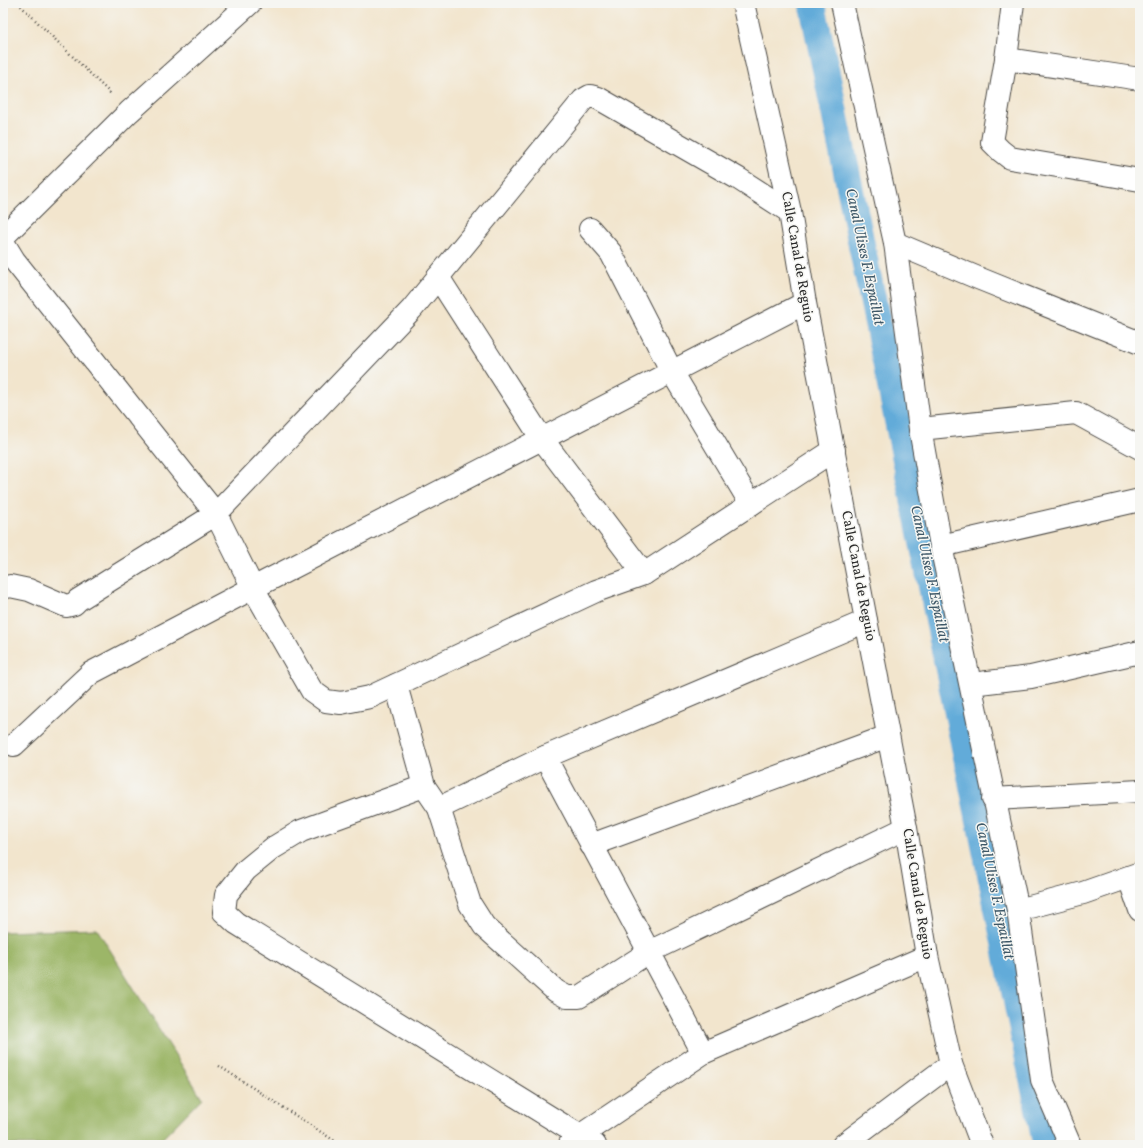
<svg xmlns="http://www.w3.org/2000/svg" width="1143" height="1148" font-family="Vollkorn,serif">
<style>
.forest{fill:#9cb667;stroke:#647049}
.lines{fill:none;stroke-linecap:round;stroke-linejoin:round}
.canal{stroke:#62abd9;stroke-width:27}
.minor-casing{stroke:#494743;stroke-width:24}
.path{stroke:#494743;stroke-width:2.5;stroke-dasharray:1 3;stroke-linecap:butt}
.minor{stroke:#fff;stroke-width:22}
.labels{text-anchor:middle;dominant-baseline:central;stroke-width:3;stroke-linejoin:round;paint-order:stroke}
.street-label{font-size:14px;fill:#2b2b2b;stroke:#f6f6f2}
.water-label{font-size:15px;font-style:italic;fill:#3e5868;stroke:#f6f6f2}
</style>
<rect width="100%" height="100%" fill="#f6f6f2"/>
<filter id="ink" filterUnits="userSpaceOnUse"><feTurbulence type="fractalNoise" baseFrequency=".025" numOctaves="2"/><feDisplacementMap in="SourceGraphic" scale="8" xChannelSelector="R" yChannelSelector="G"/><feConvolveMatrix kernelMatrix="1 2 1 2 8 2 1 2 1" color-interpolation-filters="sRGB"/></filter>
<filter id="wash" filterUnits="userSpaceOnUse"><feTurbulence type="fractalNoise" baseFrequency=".012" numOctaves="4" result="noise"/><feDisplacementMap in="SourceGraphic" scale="16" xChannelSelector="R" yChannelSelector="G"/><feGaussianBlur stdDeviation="0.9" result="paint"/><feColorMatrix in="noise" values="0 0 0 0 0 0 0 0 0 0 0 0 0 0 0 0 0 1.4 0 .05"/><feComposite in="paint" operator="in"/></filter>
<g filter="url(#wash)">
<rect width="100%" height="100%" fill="#f2e5cd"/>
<!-- forest -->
<path class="forest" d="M97 929 202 1098 156 1145H3V932Z"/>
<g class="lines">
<!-- canal -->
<path class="canal" d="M812 3 1046 1145"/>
</g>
</g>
<g filter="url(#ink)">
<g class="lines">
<defs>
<g id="minor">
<path d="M743 3 790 212 805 303 906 828 927 956 951 1064 982 1145"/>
<path d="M842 3 895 243 920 429 941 546 1018 910 1042 1080 1070 1145"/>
<path d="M1013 3 1006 59 992 142 1001 151 1010 158 1140 180"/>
<path d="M1006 59 1140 79"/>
<path d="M590 229 611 253 672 372 751 504"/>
<path d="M3 237 129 112 250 3"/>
<path d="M3 242 14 260 216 514 412 309 583 100 590 96 598 98 739 179 790 212"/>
<path d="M895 243 978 278 1140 343"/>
<path d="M438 277 542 439 644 574"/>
<path d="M920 429 1076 413 1140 448"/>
<path d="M941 546 1140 500"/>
<path d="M3 588 10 586 29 590 66 606 74 604 78 600 216 514 253 588 312 691 326 701 341 703 370 697 596 591 644 574 834 450"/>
<path d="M971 684 1031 677 1140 652"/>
<path d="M396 685 424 786 439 808 470 904 484 926 556 991 567 997H579L649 952 906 828"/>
<path d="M14 745 91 673 253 588 805 303"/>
<path d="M545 757 703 1053"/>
<path d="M424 786 301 831 273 848 246 870 226 895 224 912 236 923 595 1145"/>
<path d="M993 799 1140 791"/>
<path d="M439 808 545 757 866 621"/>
<path d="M591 845 888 736"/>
<path d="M1129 878 1140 910"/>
<path d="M1018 910 1083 893 1140 873"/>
<path d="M570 1144 581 1135 703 1053 927 956"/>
<path d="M843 1145 951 1064"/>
</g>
</defs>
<!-- minor casing -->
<use href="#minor" class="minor-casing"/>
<!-- path -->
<g class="path">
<path d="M18 3 112 95"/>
<path d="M219 1066 341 1145"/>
</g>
<!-- minor -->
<use href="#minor" class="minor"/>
</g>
</g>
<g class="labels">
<!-- street labels -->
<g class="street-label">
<text transform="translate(797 257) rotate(80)">Calle Canal de Reguio</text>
<text transform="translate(858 576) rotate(79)">Calle Canal de Reguio</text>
<text transform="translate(917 894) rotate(81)">Calle Canal de Reguio</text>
</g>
<!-- water labels -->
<g class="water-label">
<text transform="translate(864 257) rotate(78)">Canal Ulises F. Espaillat</text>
<text transform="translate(929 574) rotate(78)">Canal Ulises F. Espaillat</text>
<text transform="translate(994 891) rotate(78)">Canal Ulises F. Espaillat</text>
</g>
</g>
<!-- margin -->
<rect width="1143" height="1148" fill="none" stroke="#f6f6f2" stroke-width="16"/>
</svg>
